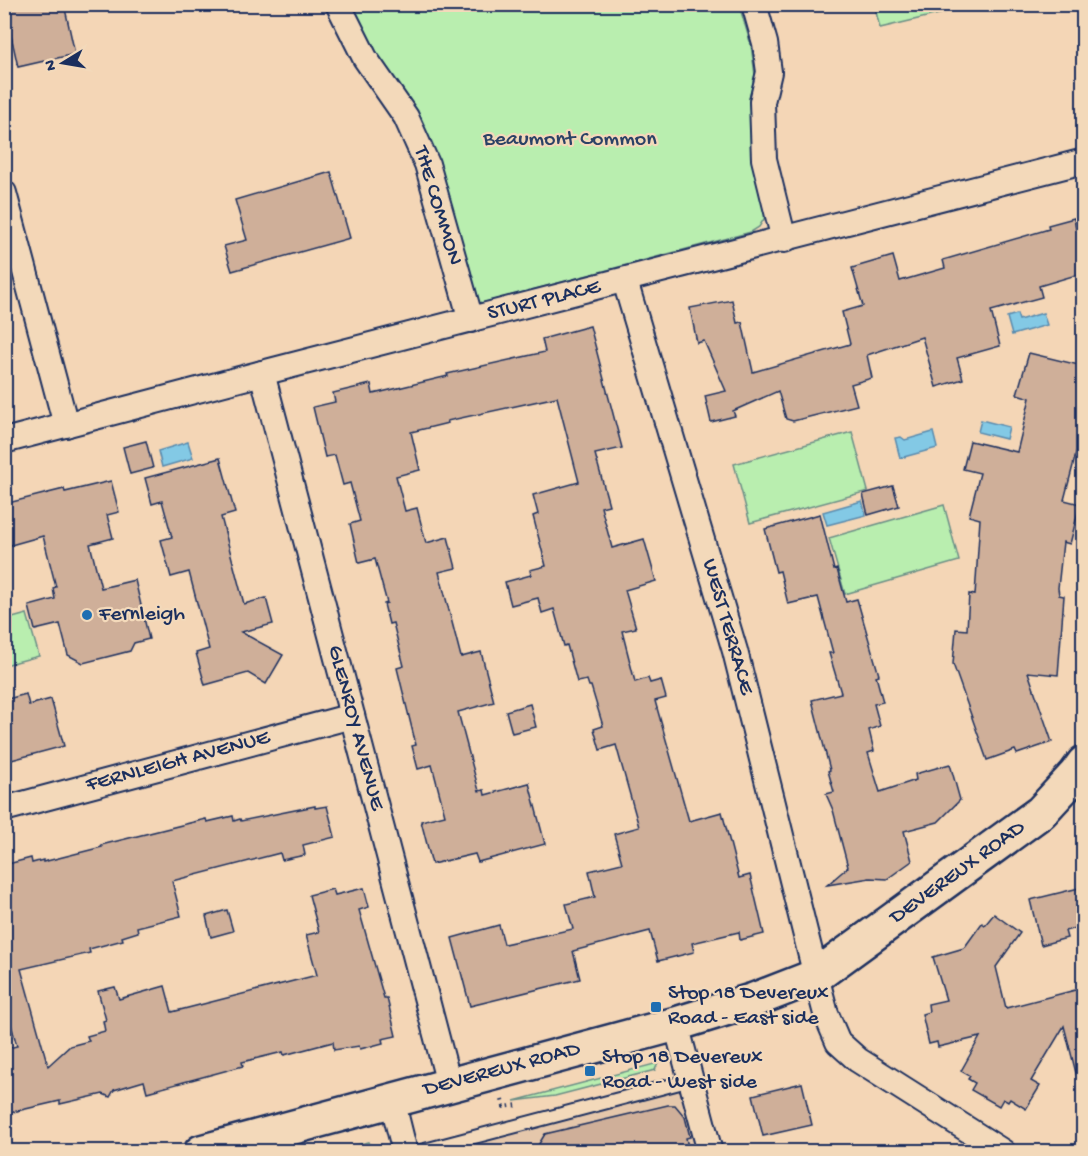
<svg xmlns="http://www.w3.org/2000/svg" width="1088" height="1156" font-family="'Gochi Hand',sans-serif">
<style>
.built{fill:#e5c7ab}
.green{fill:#b9eeaf;stroke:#6a8e86;stroke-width:1.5}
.water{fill:#83c9e5;stroke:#598baf;stroke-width:1.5}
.building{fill:#cfaf99;stroke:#1b2f5e;stroke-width:1.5}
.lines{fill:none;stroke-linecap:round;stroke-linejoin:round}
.lane-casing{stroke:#1b2f5e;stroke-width:16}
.street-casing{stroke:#1b2f5e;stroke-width:28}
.secondary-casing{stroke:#1b2f5e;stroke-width:38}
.path{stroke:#1b2f5e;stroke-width:4;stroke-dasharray:1.5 4.5;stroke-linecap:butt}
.lane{stroke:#f3d9ba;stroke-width:12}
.street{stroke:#f3d9ba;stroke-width:24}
.secondary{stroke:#f3d9ba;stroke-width:33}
.poi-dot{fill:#1f6fb2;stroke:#f3d9ba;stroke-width:2}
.labels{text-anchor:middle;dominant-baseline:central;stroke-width:4.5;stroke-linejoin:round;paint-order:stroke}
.park-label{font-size:22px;fill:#2b4266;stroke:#f3d9ba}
.street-label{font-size:22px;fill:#1b2f5e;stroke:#f3d9ba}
.poi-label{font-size:22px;fill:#1b2f5e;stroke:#f3d9ba;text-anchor:start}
</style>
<rect width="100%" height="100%" fill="#f4d6b6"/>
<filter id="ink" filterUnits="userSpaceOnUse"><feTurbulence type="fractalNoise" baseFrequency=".0167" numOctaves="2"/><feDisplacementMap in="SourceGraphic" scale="12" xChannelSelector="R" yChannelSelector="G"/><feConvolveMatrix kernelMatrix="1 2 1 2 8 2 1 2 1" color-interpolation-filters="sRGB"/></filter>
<g filter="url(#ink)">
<!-- built -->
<path class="built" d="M691 1080 710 1152H417Z"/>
<!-- green -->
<g class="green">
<path d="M874 4H977V5L880 28Z"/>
<path d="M351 5H739L751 45 755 75 749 99 754 163 766 209 764 219 759 227 751 232 471 306 418 119 372 46Z"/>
<path d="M852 432 868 491 750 523 734 464Z"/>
<path d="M944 505 959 561 845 594 829 538Z"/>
<path d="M27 614 39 656 5 665V620Z"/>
<path d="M658 1063 655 1070 555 1096 514 1101Z"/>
<path d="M369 1142 372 1151H333Z"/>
</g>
<!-- water -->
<g class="water">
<path d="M1043 313 1047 325 1012 335 1007 317 1017 314 1019 320Z"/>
<path d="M981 420 1009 427 1006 439 978 432Z"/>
<path d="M933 432 937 448 900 458 895 438 901 437 905 440Z"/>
<path d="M188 442 193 458 162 467 158 451Z"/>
<path d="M862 501 866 515 827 525 823 512Z"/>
</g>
<!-- building -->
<g class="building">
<path d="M4 4H64L75 54 18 67Z"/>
<path d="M331 172 350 238 232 271 224 246 247 240 235 200Z"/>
<path d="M1074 218 1076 229 1083 227V273L1039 286 1042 297 991 311 1000 346 957 358 963 379 936 387 922 337 867 355 872 378 851 384 857 405 793 421 786 419 778 391 733 411 735 416 711 422 705 396 726 391 704 341 697 343 690 308 732 300 737 323 742 322 753 372 850 344 842 312 863 306 852 268 893 256 900 281 945 268 943 260 1049 229 1048 225Z"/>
<path d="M590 326 622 448 595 454 609 505 601 507 612 548 644 539 656 581 625 590 636 628 622 631 635 682 648 678 650 683 661 680 666 698 655 701 689 821 722 812 739 878 750 875 764 934 740 940 739 932 692 943 694 952 658 961 650 931 573 951 580 979 470 1006 452 938 499 925 504 944 573 929 566 904 595 897 589 871 622 863 614 834 639 827 616 745 600 750 594 729 603 726 591 686H589L587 680 577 682 567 645 564 646 554 609 542 613 538 598 511 605 505 582 531 575 530 570 546 566 533 516 538 514 533 495 579 482 557 397 447 421 448 423 411 432 420 470 396 476 405 511 417 508 426 543 448 537 456 568 439 572 461 657 481 652 494 702 458 712 479 791 484 790 485 795 529 783 545 844 478 862 475 854 432 864 421 821 445 815 432 765 418 769 412 746 416 745 397 668 404 666 393 623 389 624 384 604 387 603 375 559 359 563 350 524 360 521 350 483 343 485 335 455 325 457 313 407 335 402 333 393 371 384 373 394 448 376 447 374 545 352 542 339Z"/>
<path d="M1029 353 1083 366V427L1064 500 1080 504 1070 544 1063 542 1058 588 1059 595 1064 596 1058 675 1028 672 1052 742 1017 754 1015 750 987 760 953 664 956 629 967 630 969 594 975 595 980 519 969 516 980 473 963 469 970 441 1017 452 1030 398 1017 394Z"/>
<path d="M146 441 153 468 130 474 123 447Z"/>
<path d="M220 458 235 513 221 517 244 604 266 598 273 624 241 632 283 655 266 684 248 673 205 685 196 653 209 649 189 572 171 577 161 540 172 537 162 501 152 504 145 478Z"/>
<path d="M111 481 119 512 107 515 113 538 90 544 101 588 135 580 149 639 134 643 130 651 83 663 68 655 60 624 35 630 29 606 55 599 53 588 56 587 43 536 4 547V504L64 489 65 492Z"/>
<path d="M893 486 899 506 868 515 863 494Z"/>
<path d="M820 514 834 570 837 569 846 602 857 599 879 675 876 676 883 702 874 704 880 726 869 730 874 751 868 753 880 792 916 780 915 774 950 764 960 800 938 822 904 831 912 861 887 879 870 878 827 885 848 867 833 810 826 794 834 792 828 771 830 770 812 700 841 693 829 653H833L818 597 788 604 780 571 776 572 765 529Z"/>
<path d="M26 694 29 705 51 699 64 746 4 762V700Z"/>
<path d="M530 704 536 727 512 733 506 711Z"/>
<path d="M315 806V808L327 806 335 837 303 845 305 855 282 860 280 853 172 881 181 916 137 927 138 932 122 937 123 940 89 949 90 953 21 969 48 1066 70 1046 89 1041 87 1036 105 1031 103 1021 106 1020 98 991 115 987 119 999 165 986 172 1012 317 975 306 935 319 932 309 895 333 889 335 895 364 888 369 907 359 910 384 998H387L396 1036 382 1039 383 1043 360 1049 359 1046 334 1050 333 1042 284 1055 283 1052 242 1062 243 1066 147 1092 144 1081 114 1090 110 1097 103 1094 60 1104V1101L4 1114V1049L17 1046 4 999V865L31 858 32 863 43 860V862L102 847 101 845 206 819 207 822 233 816 234 821 240 819 241 821Z"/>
<path d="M1083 887V926L1065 931 1067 938 1041 945 1030 900Z"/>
<path d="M227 910 233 931 211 937 206 916Z"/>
<path d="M994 914 1020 933 996 967 1006 1008 1083 988V1076L1077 1077 1064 1026 1031 1081 1040 1086 1026 1109 1010 1099 1008 1102 1003 1099 999 1106 971 1090 975 1083 968 1079 970 1076 961 1071 980 1037 938 1047 937 1042 929 1044 922 1014 929 1012 928 1004 946 1000 933 957 964 948 982 923 985 925Z"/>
<path d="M802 1083 812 1125 763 1136 753 1095Z"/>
<path d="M668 1105H675L685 1117 690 1137 686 1138 689 1152H534L545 1134Z"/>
</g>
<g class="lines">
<defs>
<path id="lane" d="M417 1152 691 1080"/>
<g id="street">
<path d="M338 4 365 58 406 117 427 164 471 320"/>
<path d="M754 4 765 43 769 72 762 102 764 159 784 240"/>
<path d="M4 193 66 425"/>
<path d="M625 281 735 651 816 976 826 1014 838 1042 858 1060 1003 1152"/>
<path d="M262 373 449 1084"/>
<path d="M4 441 262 373 1084 161"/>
<path d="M4 809 352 716"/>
<path d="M676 1024 710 1152"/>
<path d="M392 1100 405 1152"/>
</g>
<path id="secondary" d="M201 1152 676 1024 754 1000 816 976 1041 812 1076 774 1084 763"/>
</defs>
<!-- lane casing -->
<use href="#lane" class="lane-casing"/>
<!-- street casing -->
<use href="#street" class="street-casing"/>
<!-- secondary casing -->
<use href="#secondary" class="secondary-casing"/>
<!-- path -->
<path class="path" d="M502 1100 504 1107 518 1105"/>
<!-- lane -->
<use href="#lane" class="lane"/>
<!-- street -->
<use href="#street" class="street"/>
<!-- secondary -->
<use href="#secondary" class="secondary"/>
</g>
</g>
<!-- markers -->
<g class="poi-dot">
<circle cx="87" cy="615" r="6"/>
<rect x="650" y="1001" width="12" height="12" rx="3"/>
<rect x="584" y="1065" width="12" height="12" rx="3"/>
</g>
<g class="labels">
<!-- park labels -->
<g class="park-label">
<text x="570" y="140">Beaumont Common</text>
</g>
<!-- street labels -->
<g class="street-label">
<text transform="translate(437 206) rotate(73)">THE COMMON</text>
<text transform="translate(544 301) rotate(-14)">STURT PLACE</text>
<text transform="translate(727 627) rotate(74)">WEST TERRACE</text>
<text transform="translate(355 728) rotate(75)">GLENROY AVENUE</text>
<text transform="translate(178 762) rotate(-15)">FERNLEIGH AVENUE</text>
<text transform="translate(958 873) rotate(-36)">DEVEREUX ROAD</text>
<text transform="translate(502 1070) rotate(-15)">DEVEREUX ROAD</text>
</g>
<!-- poi labels -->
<g class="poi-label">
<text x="99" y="615">Fernleigh</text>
<text x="668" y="994">Stop 18 Devereux<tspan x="668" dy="25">Road - East side</tspan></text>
<text x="602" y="1058">Stop 18 Devereux<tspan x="602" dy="25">Road - West side</tspan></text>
</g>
</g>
<!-- margin -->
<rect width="1088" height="1156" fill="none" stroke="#f3d9ba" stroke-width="24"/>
<rect x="12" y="12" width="1064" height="1132" fill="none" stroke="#1b2f5e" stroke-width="2" filter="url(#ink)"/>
<!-- north arrow -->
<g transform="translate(63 63) rotate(259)" stroke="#f3d9ba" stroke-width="4.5" paint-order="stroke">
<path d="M0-4.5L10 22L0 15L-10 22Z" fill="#1b2f5e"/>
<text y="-9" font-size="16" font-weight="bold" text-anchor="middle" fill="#1b2f5e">N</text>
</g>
</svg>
